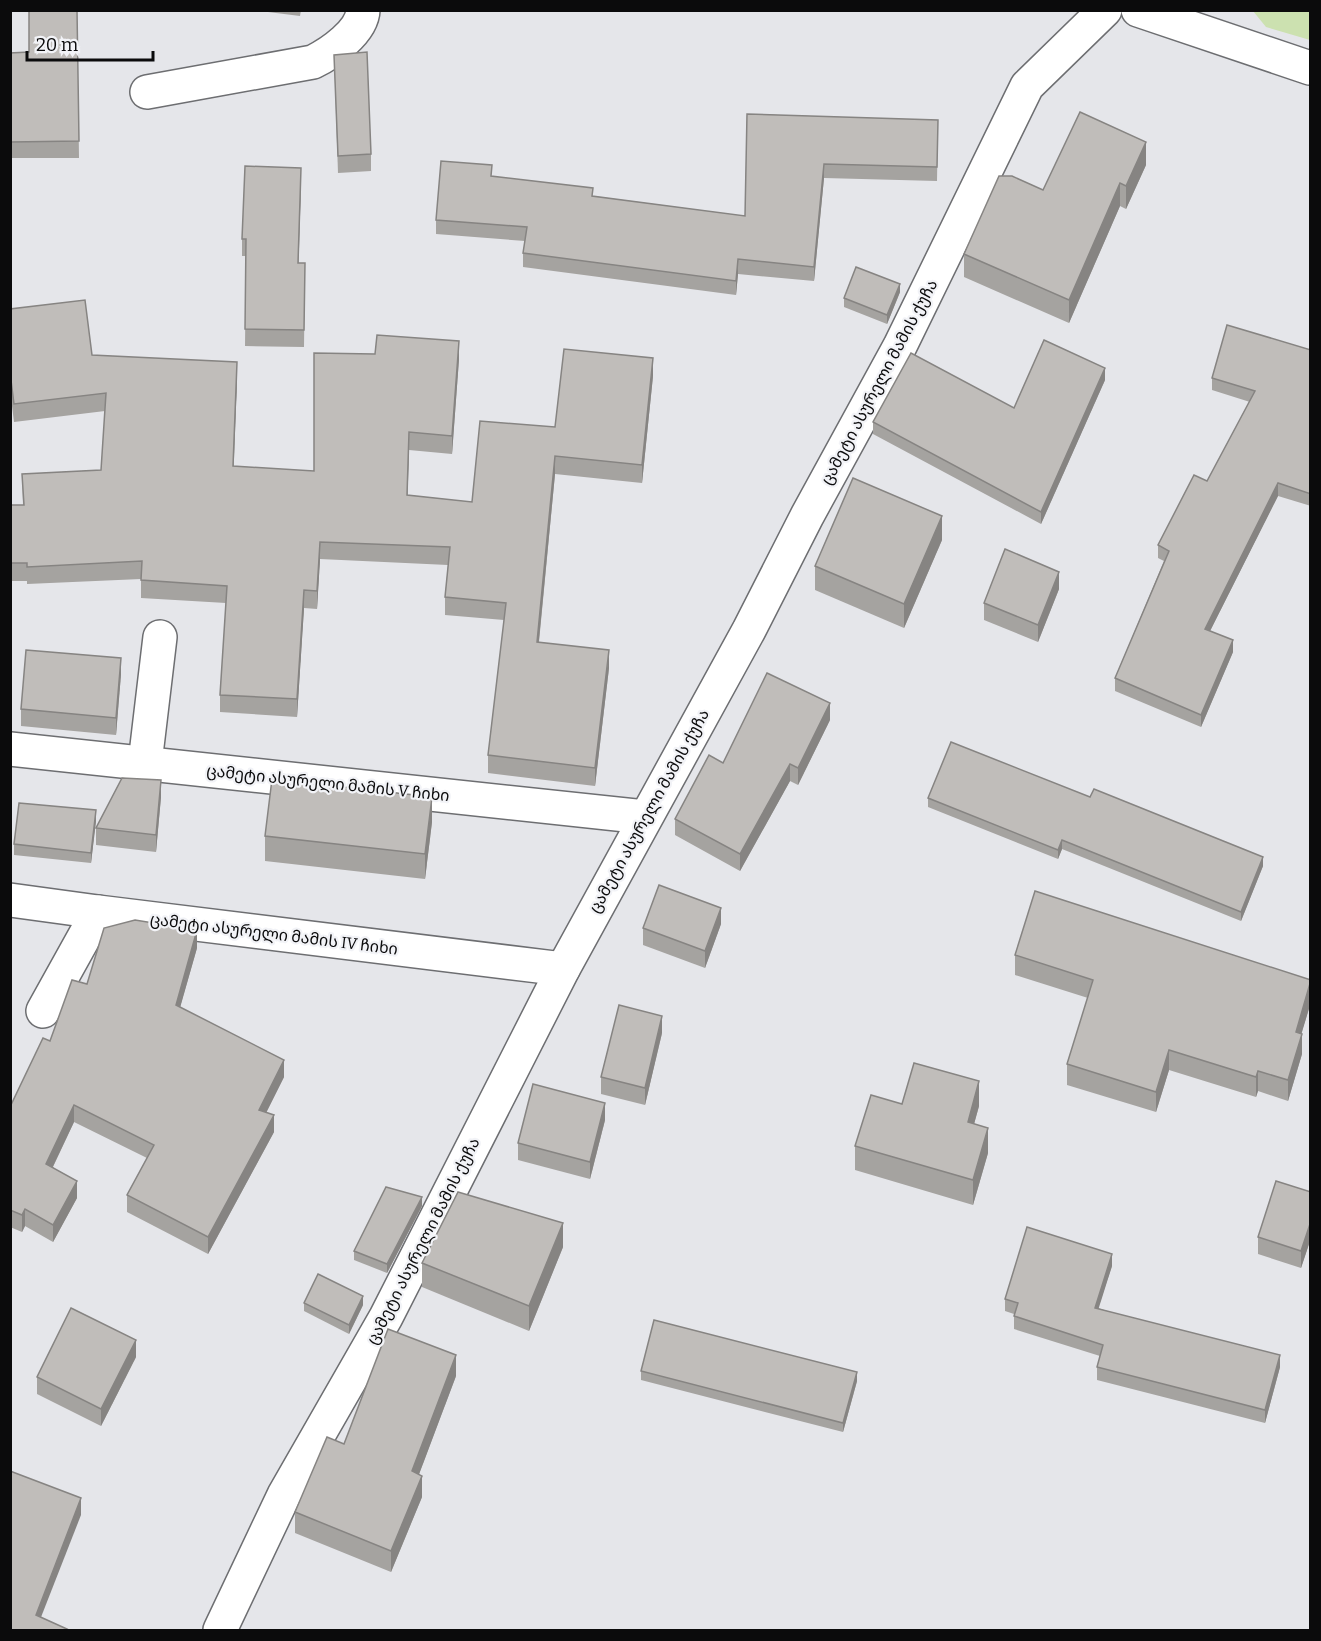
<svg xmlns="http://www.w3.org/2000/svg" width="1321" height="1641" font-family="Bitter,'Noto Sans Georgian',serif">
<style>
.green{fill:#cce1b0}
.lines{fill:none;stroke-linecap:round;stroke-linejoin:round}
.minor-casing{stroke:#6d6e71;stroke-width:36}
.minor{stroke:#fff;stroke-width:33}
.wall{fill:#a5a3a0}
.shaded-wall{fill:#868482}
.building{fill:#c0bdba;stroke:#868482;stroke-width:1.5}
.labels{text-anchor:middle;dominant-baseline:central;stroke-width:4.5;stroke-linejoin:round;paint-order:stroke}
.street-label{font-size:16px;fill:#0b0b0c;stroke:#f2f3f7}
</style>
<rect width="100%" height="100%" fill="#e5e6ea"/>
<!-- green -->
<path class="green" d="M1253 11H1310V40L1266 27Z"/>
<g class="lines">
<defs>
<g id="minor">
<path d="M1138 10 1310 68"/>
<path d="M147 92 313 62C331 53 362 32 363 10"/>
<path d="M10 749 645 817"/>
<path d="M145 763 160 637"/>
<path d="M10 900 98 912"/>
<path d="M43 1011 98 912 563 969"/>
<path d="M220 1630 284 1495 386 1317 563 969 749 630 807 516 900 346 1027 86 1105 10"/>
</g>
</defs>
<!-- minor casing -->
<use href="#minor" class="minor-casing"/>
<!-- minor -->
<use href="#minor" class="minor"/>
</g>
<!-- wall -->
<g class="wall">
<path d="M77 10 79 158H10V53L29 52Z"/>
<path d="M252 10H301L300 16Z"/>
<path d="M334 55 371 154V171L338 173Z"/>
<path d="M747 114 938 120 937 181 824 178 814 281 738 274 736 295 523 267V253L525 241 436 234V220L492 176 593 196 745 216Z"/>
<path d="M1146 165 1126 209 1120 206 1069 323 964 277V254L1043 190Z"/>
<path d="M301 185 298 263H305L304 347 245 346 246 256H242V239Z"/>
<path d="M900 292 887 324 844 307V298Z"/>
<path d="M10 309 92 355 237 380 233 466 314 471 459 359 452 454 409 450 407 495 472 502 555 427 653 376 642 483 555 474 539 642 609 668 595 786 488 773V755L504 620 445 615V597L448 565 320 559 317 609 304 608 297 717 220 712V695L226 603 141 598V579L27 584V581H10V505H23L22 474 101 470 105 411 14 422 10 390Z"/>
<path d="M1311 350V506L1278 496 1210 631 1233 652 1201 727 1115 691V678L1164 561 1158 558V545L1207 481 1250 402 1212 390V378Z"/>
<path d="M1105 380 1041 524 873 434V422L1014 408Z"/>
<path d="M942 540 904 628 815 590V566Z"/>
<path d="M1059 589 1038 642 984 620V603Z"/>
<path d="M121 674 116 735 21 726V709Z"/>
<path d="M830 720 798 785 790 781 740 871 675 835V819L723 763Z"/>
<path d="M161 797 156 852 96 845V828Z"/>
<path d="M928 798 1263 866 1241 921 1062 849 1058 859 928 807Z"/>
<path d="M96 821 91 863 14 855V844Z"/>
<path d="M432 822 425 879 265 861V836Z"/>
<path d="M721 924 705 968 643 945V928Z"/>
<path d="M197 948 180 1007 284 1077 266 1113 274 1132 208 1254 127 1212V1195L147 1158 74 1122 53 1167 77 1198 53 1242 25 1226 22 1232 10 1227V1107L87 984Z"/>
<path d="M1015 955 1311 980V1002L1301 1034 1302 1054 1288 1101 1258 1091 1256 1097 1169 1070 1156 1112 1067 1085V1064L1088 998 1015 975Z"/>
<path d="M662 1033 645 1105 601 1094V1077Z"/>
<path d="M902 1104 979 1106 974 1124 988 1153 973 1205 855 1170V1146Z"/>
<path d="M605 1120 590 1179 518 1160V1143Z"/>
<path d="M1311 1192V1238L1301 1268 1258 1254V1237Z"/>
<path d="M422 1206 387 1273 354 1260V1251Z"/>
<path d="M563 1247 529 1331 422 1287V1263Z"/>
<path d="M1112 1266 1098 1308 1280 1367 1265 1423 1097 1380V1367L1100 1356 1014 1329V1314L1005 1311V1299Z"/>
<path d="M304 1303 363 1305 349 1334 304 1311Z"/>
<path d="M136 1357 101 1426 37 1394V1377Z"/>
<path d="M641 1371 857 1381 843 1432 641 1380Z"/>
<path d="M456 1376 419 1474 422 1497 391 1572 295 1533V1512L344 1444Z"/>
</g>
<!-- shaded-wall -->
<g class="shaded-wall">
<path d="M1146 142V165L1126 209V186Z"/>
<path d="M824 164V178L814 281V267Z"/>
<path d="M301 168V185L298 280V263Z"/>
<path d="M1120 183V206L1069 323V300Z"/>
<path d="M738 259V274L736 295V281Z"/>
<path d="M900 284V292L887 324V315Z"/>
<path d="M459 341V359L452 454V436Z"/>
<path d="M653 358V376L642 483V465Z"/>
<path d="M237 362V380L233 484V466Z"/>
<path d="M1105 368V380L1041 524V512Z"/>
<path d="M409 432V450L407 513V495Z"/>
<path d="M555 456V474L537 660V642Z"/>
<path d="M1278 483V496L1205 641V629Z"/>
<path d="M942 516V540L904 628V604Z"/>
<path d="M320 542V559L317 609V591Z"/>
<path d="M1059 572V589L1038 642V625Z"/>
<path d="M304 590V608L297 717V699Z"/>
<path d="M1233 640V652L1201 727V715Z"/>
<path d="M609 650V668L595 786V768Z"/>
<path d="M121 658V674L116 735V718Z"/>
<path d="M830 703V720L798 785V768Z"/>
<path d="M790 764V781L740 871V854Z"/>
<path d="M161 780V797L156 852V835Z"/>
<path d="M432 797V822L425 879V854Z"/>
<path d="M96 810V821L91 863V853Z"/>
<path d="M1062 840V849L1058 859V850Z"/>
<path d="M1263 857V866L1241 921V912Z"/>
<path d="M721 908V924L705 968V951Z"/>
<path d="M197 930V948L176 1022V1005Z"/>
<path d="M1311 981V1002L1296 1052V1032Z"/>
<path d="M662 1016V1033L645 1105V1088Z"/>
<path d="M1302 1034V1054L1288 1101V1080Z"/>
<path d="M1169 1050V1070L1156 1112V1092Z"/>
<path d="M284 1060V1077L259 1127V1110Z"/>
<path d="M1258 1071V1091L1256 1097V1077Z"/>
<path d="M979 1081V1106L968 1146V1122Z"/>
<path d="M605 1103V1120L590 1179V1162Z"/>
<path d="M74 1105V1122L46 1181V1164Z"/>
<path d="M274 1115V1132L208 1254V1237Z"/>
<path d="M988 1128V1153L973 1205V1180Z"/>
<path d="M77 1181V1198L53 1242V1225Z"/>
<path d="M422 1197V1206L387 1273V1264Z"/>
<path d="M25 1209V1226L22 1232V1215Z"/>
<path d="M1311 1221V1238L1301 1268V1251Z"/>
<path d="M563 1223V1247L529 1331V1306Z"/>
<path d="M1112 1254V1266L1095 1320V1308Z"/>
<path d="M363 1296V1305L349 1334V1325Z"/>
<path d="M136 1340V1357L101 1426V1409Z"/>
<path d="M456 1355V1376L412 1493V1471Z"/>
<path d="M1280 1355V1367L1265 1423V1410Z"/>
<path d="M857 1372V1381L843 1432V1423Z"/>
<path d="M422 1476V1497L391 1572V1551Z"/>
<path d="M81 1498V1515L36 1630V1615Z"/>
</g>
<!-- building -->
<g class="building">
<path d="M29 10H77L79 141 10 142V53L29 52Z"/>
<path d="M367 52 371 154 338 156 334 55Z"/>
<path d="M1080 112 1146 142 1126 186 1120 183 1069 300 964 254 999 176H1012L1043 190Z"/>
<path d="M747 114 938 120 937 167 824 164 814 267 738 259 736 281 523 253 527 227 436 220 441 161 492 165 491 176 593 188 592 196 745 216Z"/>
<path d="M245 166 301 168 298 263H305L304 330 245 329 246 239H242Z"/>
<path d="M856 267 900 284 887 315 844 298Z"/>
<path d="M85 300 92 355 237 362 233 466 314 471V353L375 354 377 335 459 341 452 436 409 432 407 495 472 502 480 421 555 427 564 349 653 358 642 465 555 456 537 642 609 650 595 768 488 755 506 603 445 597 450 547 320 542 317 591 304 590 297 699 220 695 227 586 141 580 142 561 27 567V563H10V505H24L22 474 101 470 106 393 14 404 10 372V309Z"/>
<path d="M1227 325 1311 350V494L1278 483 1205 629 1233 640 1201 715 1115 678 1169 551 1158 545 1194 475 1207 481 1255 391 1212 378Z"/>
<path d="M1044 340 1105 368 1041 512 873 422 911 353 1014 408Z"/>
<path d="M853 478 942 516 904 604 815 566Z"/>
<path d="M1005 549 1059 572 1038 625 984 603Z"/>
<path d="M26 650 121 658 116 718 21 709Z"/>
<path d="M767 673 830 703 798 768 790 764 740 854 675 819 709 755 723 763Z"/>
<path d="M951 742 1090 797 1094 789 1263 857 1241 912 1062 840 1058 850 928 798Z"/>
<path d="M122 778 161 780 156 835 96 828Z"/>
<path d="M272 779 432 797 425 854 265 836Z"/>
<path d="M19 803 96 810 91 853 14 844Z"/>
<path d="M659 885 721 908 705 951 643 928Z"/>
<path d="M1035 891 1311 980 1296 1032 1302 1034 1288 1080 1258 1071 1256 1077 1169 1050 1156 1092 1067 1064 1093 980 1015 955Z"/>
<path d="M135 920 197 930 176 1005 284 1060 259 1110 274 1115 208 1237 127 1195 154 1145 74 1105 46 1164 77 1181 53 1225 25 1209 22 1215 10 1210V1107L43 1038 50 1041 72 980 87 984 104 928Z"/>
<path d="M619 1005 662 1016 645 1088 601 1077Z"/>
<path d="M914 1063 979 1081 968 1122 988 1128 973 1180 855 1146 871 1095 902 1104Z"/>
<path d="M533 1084 605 1103 590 1162 518 1143Z"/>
<path d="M1276 1181 1311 1192V1221L1301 1251 1258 1237Z"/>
<path d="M386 1187 422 1197 387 1264 354 1251Z"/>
<path d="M458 1192 563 1223 529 1306 422 1263Z"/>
<path d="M1027 1227 1112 1254 1095 1308 1280 1355 1265 1410 1097 1367 1103 1345 1014 1316 1018 1303 1005 1299Z"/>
<path d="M318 1274 363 1296 349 1325 304 1303Z"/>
<path d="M71 1308 136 1340 101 1409 37 1377Z"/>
<path d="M654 1320 857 1372 843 1423 641 1371Z"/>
<path d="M388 1329 456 1355 412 1471 422 1476 391 1551 295 1512 327 1437 344 1444Z"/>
<path d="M10 1471 81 1498 36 1615 67 1629 66 1630H10Z"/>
</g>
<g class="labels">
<!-- street labels -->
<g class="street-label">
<text transform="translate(879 382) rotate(-62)">ცამეტი ასურელი მამის ქუჩა</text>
<text transform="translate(328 783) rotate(6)">ცამეტი ასურელი მამის V ჩიხი</text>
<text transform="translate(649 811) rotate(-61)">ცამეტი ასურელი მამის ქუჩა</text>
<text transform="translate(274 934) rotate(7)">ცამეტი ასურელი მამის IV ჩიხი</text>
<text transform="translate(423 1241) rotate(-63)">ცამეტი ასურელი მამის ქუჩა</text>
</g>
</g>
<!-- border -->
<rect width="1321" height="1641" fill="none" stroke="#0b0b0c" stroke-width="24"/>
<!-- scale -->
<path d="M27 51v9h126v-9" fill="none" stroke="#0b0b0c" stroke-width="3"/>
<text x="36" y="51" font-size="18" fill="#0b0b0c" stroke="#f2f3f7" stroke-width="4.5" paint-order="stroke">20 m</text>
</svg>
